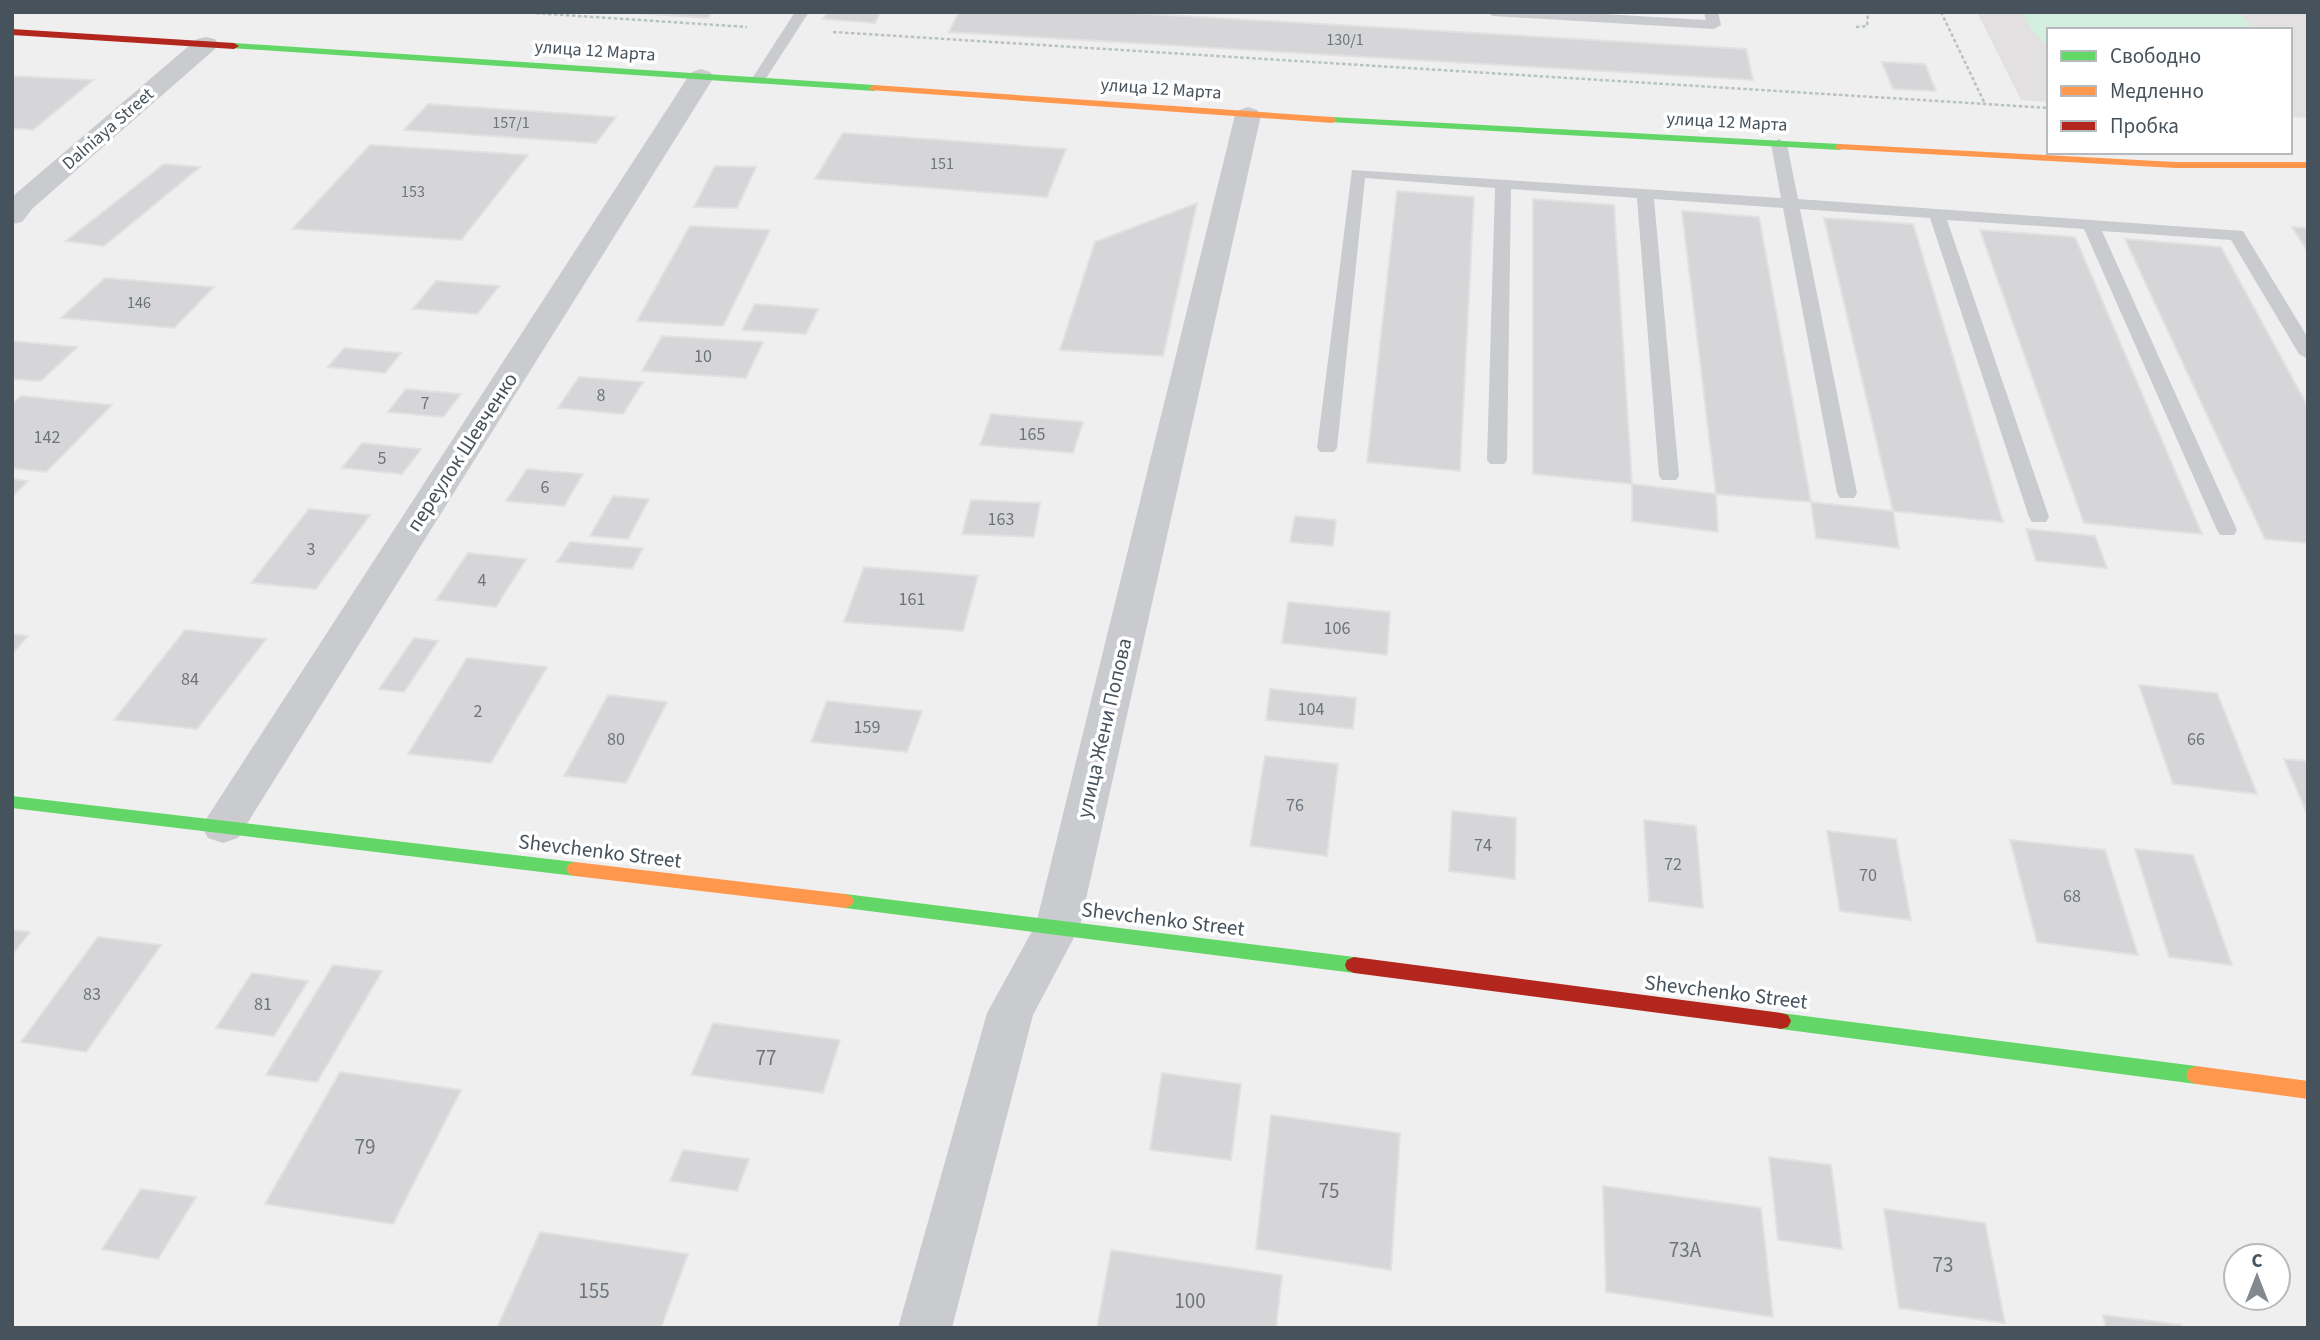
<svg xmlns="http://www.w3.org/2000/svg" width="2320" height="1340" font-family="'Source Sans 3',sans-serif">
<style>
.education{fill:#e2e0e1}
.green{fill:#d3efdd}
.building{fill:#d6d6d8;stroke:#e1e1e2;stroke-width:2}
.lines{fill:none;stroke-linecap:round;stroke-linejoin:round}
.path{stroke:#b7c3bf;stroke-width:2.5;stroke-dasharray:3.5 2.5;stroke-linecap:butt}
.lane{fill:#c9cbce;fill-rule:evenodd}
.street{fill:#c9cbce;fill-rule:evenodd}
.fast{fill:#63d668;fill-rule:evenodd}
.slow{fill:#ff974d;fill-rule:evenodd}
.jam{fill:#b3261e;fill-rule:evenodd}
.labels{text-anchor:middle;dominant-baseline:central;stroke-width:7;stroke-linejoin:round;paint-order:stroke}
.far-number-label{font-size:16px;fill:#6c747c}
.far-street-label{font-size:18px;fill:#46525c;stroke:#fff}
.number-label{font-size:18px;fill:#6c747c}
.street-label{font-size:21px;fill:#46525c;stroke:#fff}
.near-number-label{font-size:21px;fill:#6c747c}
</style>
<rect width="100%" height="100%" fill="#f0efef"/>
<!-- education -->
<path class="education" d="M1977 12H2308V118L2290 117V30H2049V102L2021 100Z"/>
<!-- green -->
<path class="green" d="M2023 12H2240L2253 30H2049V47L2032 31Z"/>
<!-- building -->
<g class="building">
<path d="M620 12H712L708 18Z"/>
<path d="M828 12H881L875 23 823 19Z"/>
<path d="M959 12H1115L1746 49 1753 80 949 32Z"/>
<path d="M1882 62 1925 64 1936 91 1893 89Z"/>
<path d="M12 76 93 80 33 130 12 128Z"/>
<path d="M428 104 616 117 596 143 404 130Z"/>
<path d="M843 133 1066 149 1047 197 815 179Z"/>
<path d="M370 145 528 155 461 240 292 229Z"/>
<path d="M164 164 200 167 104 246 66 241Z"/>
<path d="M715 166 756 167 737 208 694 207Z"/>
<path d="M1397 191 1474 197 1460 471 1367 462Z"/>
<path d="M1533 199 1614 205 1632 484 1533 474Z"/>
<path d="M1197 203 1163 356 1060 350 1095 242Z"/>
<path d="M1682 211 1759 217 1811 502 1716 494Z"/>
<path d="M1824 218 1913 224 2003 522 1893 511Z"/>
<path d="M690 226 770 230 723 326 637 321Z"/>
<path d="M2292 227 2308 228V252Z"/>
<path d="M1980 230 2075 237 2202 534 2084 523Z"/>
<path d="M2125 239 2221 247 2308 407V543L2265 539Z"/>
<path d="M105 278 214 287 174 328 61 318Z"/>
<path d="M436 281 499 286 477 314 413 309Z"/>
<path d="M755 304 818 309 806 334 742 330Z"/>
<path d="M662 336 763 342 746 378 642 371Z"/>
<path d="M12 341 77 347 41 381 12 379Z"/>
<path d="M344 348 401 353 385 373 328 367Z"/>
<path d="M579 377 643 382 623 414 558 408Z"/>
<path d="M406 389 461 394 443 417 388 412Z"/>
<path d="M21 396 112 405 46 472 12 468V404Z"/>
<path d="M991 414 1083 422 1073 453 980 445Z"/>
<path d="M362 443 421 449 402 474 342 468Z"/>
<path d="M527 469 583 474 564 506 506 501Z"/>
<path d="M12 479 28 481 12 497Z"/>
<path d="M1632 484 1716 494 1718 532 1632 521Z"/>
<path d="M613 496 649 499 628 539 590 536Z"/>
<path d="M971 500 1040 503 1034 537 962 534Z"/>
<path d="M1811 502 1893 511 1899 548 1816 538Z"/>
<path d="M309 509 370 515 316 589 251 583Z"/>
<path d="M1295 516 1336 520 1333 546 1290 542Z"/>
<path d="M2026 529 2095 536 2107 568 2036 561Z"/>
<path d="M570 542 643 548 632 569 557 562Z"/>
<path d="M468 553 526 559 496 607 436 600Z"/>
<path d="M864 567 978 576 963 631 844 622Z"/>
<path d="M1288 602 1390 612 1387 655 1282 643Z"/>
<path d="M185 630 266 639 197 729 114 720Z"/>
<path d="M12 634 28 636 12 654Z"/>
<path d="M414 638 438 641 404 692 379 689Z"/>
<path d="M467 658 547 667 491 763 408 754Z"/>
<path d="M2139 685 2217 693 2257 794 2173 784Z"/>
<path d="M1270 689 1356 698 1353 729 1266 720Z"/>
<path d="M608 695 667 702 626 783 564 776Z"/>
<path d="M827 701 922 711 907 752 811 742Z"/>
<path d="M1265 756 1338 764 1327 856 1250 846Z"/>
<path d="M2284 759 2308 761V816Z"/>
<path d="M1452 811 1516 818 1515 879 1449 871Z"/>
<path d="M1644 820 1696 826 1703 908 1649 901Z"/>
<path d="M1827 831 1896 839 1911 920 1840 911Z"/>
<path d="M2010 840 2105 850 2138 955 2037 942Z"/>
<path d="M2135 849 2193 855 2232 965 2169 957Z"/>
<path d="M12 930 30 932 12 955Z"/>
<path d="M98 937 161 945 86 1052 21 1042Z"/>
<path d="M333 965 382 971 317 1082 266 1075Z"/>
<path d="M252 973 308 981 274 1036 216 1028Z"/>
<path d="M713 1023 840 1040 823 1093 691 1075Z"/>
<path d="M340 1072 461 1090 393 1224 265 1204Z"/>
<path d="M1162 1073 1241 1084 1231 1160 1150 1150Z"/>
<path d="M1271 1115 1400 1133 1391 1270 1256 1249Z"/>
<path d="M683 1150 749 1159 737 1191 670 1181Z"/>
<path d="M1769 1157 1831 1165 1842 1249 1778 1240Z"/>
<path d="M1603 1186 1761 1208 1773 1317 1606 1292Z"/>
<path d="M141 1189 196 1197 158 1259 102 1249Z"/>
<path d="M1884 1209 1985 1223 2005 1323 1899 1308Z"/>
<path d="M540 1232 688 1254 661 1328H497Z"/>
<path d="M1111 1250 1282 1275 1276 1328H1097Z"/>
<path d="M2103 1315 2181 1325V1328H2106Z"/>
</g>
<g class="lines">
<!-- path -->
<g class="path">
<path d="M518 12 747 27"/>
<path d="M1941 12 1985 104"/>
<path d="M1856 27 1867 26 1868 12"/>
<path d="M833 32 2049 108"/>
</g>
<!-- lane -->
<g class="lane">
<path d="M795 12H809L763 83H753L751 80Z"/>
<path d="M1486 12H1569L1706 20 1704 12H1718L1721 25 1714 29 1493 16Z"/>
<path d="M1779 139 1787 144 1798 199 2243 231 2308 338V359L2299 354 2231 240 2102 231 2237 530 2234 535H2220L2217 530 2084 229 1947 220 2049 517 2046 522H2032L2029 517 1930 218 1800 209 1857 493 1854 498H1840L1837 493 1783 208 1654 199 1679 476 1676 480H1662L1659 476 1637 198 1511 189 1507 460 1504 464H1490L1487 460 1495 188 1365 178 1337 448 1334 452H1320L1317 448 1352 170 1781 198 1771 144Z"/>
</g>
<!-- street -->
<g class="street">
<path d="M206 37 215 39 218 44 215 49 33 208 22 222 12 224 13 196 197 39Z"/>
<path d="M701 69 710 72 714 77 238 838 223 843 208 838 202 827 208 816 688 77 692 72Z"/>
<path d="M1248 107 1257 110 1261 115 1080 926 1033 1015 952 1328H898L987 1013 1036 924 1235 115 1239 110Z"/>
</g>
<!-- fast -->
<g class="fast">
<path d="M234 43 874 85 879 88 874 91 230 48 229 46Z"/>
<path d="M1332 117 1840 144 1845 147 1840 150 1328 122V118Z"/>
<path d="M12 796 575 862 581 864 584 869 581 874 575 876 12 808Z"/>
<path d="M845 894 1354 957 1361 960 1363 965 1361 970 1354 973 845 908 839 906 836 901 839 896Z"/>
<path d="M1781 1013 2196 1066 2203 1069 2206 1075 2203 1081 2196 1084 1781 1029 1774 1027 1771 1021 1774 1015Z"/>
</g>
<!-- slow -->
<g class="slow">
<path d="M874 85 1332 117 1337 120 1332 123 870 90 869 88Z"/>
<path d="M1840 144 2175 162H2308V168H2175L1836 149V145Z"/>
<path d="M575 862 845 894 851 896 854 901 851 906 845 908 575 876 569 874 566 869 569 864Z"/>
<path d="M2196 1066 2308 1081V1099L2196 1084 2189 1081 2186 1075 2189 1069Z"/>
</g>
<!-- jam -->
<g class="jam">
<path d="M12 29 234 43 239 46 234 49 12 35Z"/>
<path d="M1354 957 1781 1013 1788 1015 1791 1021 1788 1027 1781 1029 1354 973 1347 970 1345 965 1347 960Z"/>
</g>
</g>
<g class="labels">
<!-- far-number labels -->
<g class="far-number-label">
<text x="1345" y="40">130/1</text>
<text x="511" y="123">157/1</text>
<text x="942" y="164">151</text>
<text x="413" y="192">153</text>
<text x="139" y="303">146</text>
</g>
<!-- far-street labels -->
<g class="far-street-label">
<text transform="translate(595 51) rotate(4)">улица 12 Марта</text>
<text transform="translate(1161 89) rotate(4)">улица 12 Марта</text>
<text transform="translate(1727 122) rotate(3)">улица 12 Марта</text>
<text transform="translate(108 129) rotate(-41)">Dalniaya Street</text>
</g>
<!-- number labels -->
<g class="number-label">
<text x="703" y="356">10</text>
<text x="601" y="395">8</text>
<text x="425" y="403">7</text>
<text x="1032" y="434">165</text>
<text x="47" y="437">142</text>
<text x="382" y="458">5</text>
<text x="545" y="487">6</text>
<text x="1001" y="519">163</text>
<text x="311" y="549">3</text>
<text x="482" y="580">4</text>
<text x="912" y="599">161</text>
<text x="1337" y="628">106</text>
<text x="190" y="679">84</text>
<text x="1311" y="709">104</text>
<text x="478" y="711">2</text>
<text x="867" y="727">159</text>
<text x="616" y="739">80</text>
<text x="2196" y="739">66</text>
<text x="1295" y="805">76</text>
<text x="1483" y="845">74</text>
<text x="1673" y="864">72</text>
<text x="1868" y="875">70</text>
<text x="2072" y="896">68</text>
<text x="92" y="994">83</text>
<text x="263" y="1004">81</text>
</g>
<!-- street labels -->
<g class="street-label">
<text transform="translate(462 452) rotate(-57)">переулок Шевченко</text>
<text transform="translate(1104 728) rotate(-77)">улица Жени Попова</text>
<text transform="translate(600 851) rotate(7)">Shevchenko Street</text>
<text transform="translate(1163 919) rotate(7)">Shevchenko Street</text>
<text transform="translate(1726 992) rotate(7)">Shevchenko Street</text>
</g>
<!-- near-number labels -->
<g class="near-number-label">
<text x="766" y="1058">77</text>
<text x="365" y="1147">79</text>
<text x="1329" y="1191">75</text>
<text x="1685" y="1250">73А</text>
<text x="1943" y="1265">73</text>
<text x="594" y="1291">155</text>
<text x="1190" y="1301">100</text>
</g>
</g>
<!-- border -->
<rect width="2320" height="1340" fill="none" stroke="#46525c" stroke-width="28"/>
<!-- legend -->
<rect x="2047" y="28" width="245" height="126" fill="#ffffff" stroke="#b5babe" stroke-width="2"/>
<rect x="2061" y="51" width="35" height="10" fill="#63d668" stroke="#b5babe" stroke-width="2"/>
<text x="2110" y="63" font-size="21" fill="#46525c">Свободно</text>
<rect x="2061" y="86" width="35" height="10" fill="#ff974d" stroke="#b5babe" stroke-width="2"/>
<text x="2110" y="98" font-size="21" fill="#46525c">Медленно</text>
<rect x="2061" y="121" width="35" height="10" fill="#b3261e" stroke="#b5babe" stroke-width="2"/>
<text x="2110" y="133" font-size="21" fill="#46525c">Пробка</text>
<!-- north arrow -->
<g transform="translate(2257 1277)"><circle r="33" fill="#ffffff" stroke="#b5babe" stroke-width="2"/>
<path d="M0-5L12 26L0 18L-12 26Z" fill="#82898f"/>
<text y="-10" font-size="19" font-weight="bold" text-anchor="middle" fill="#46525c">С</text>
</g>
</svg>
